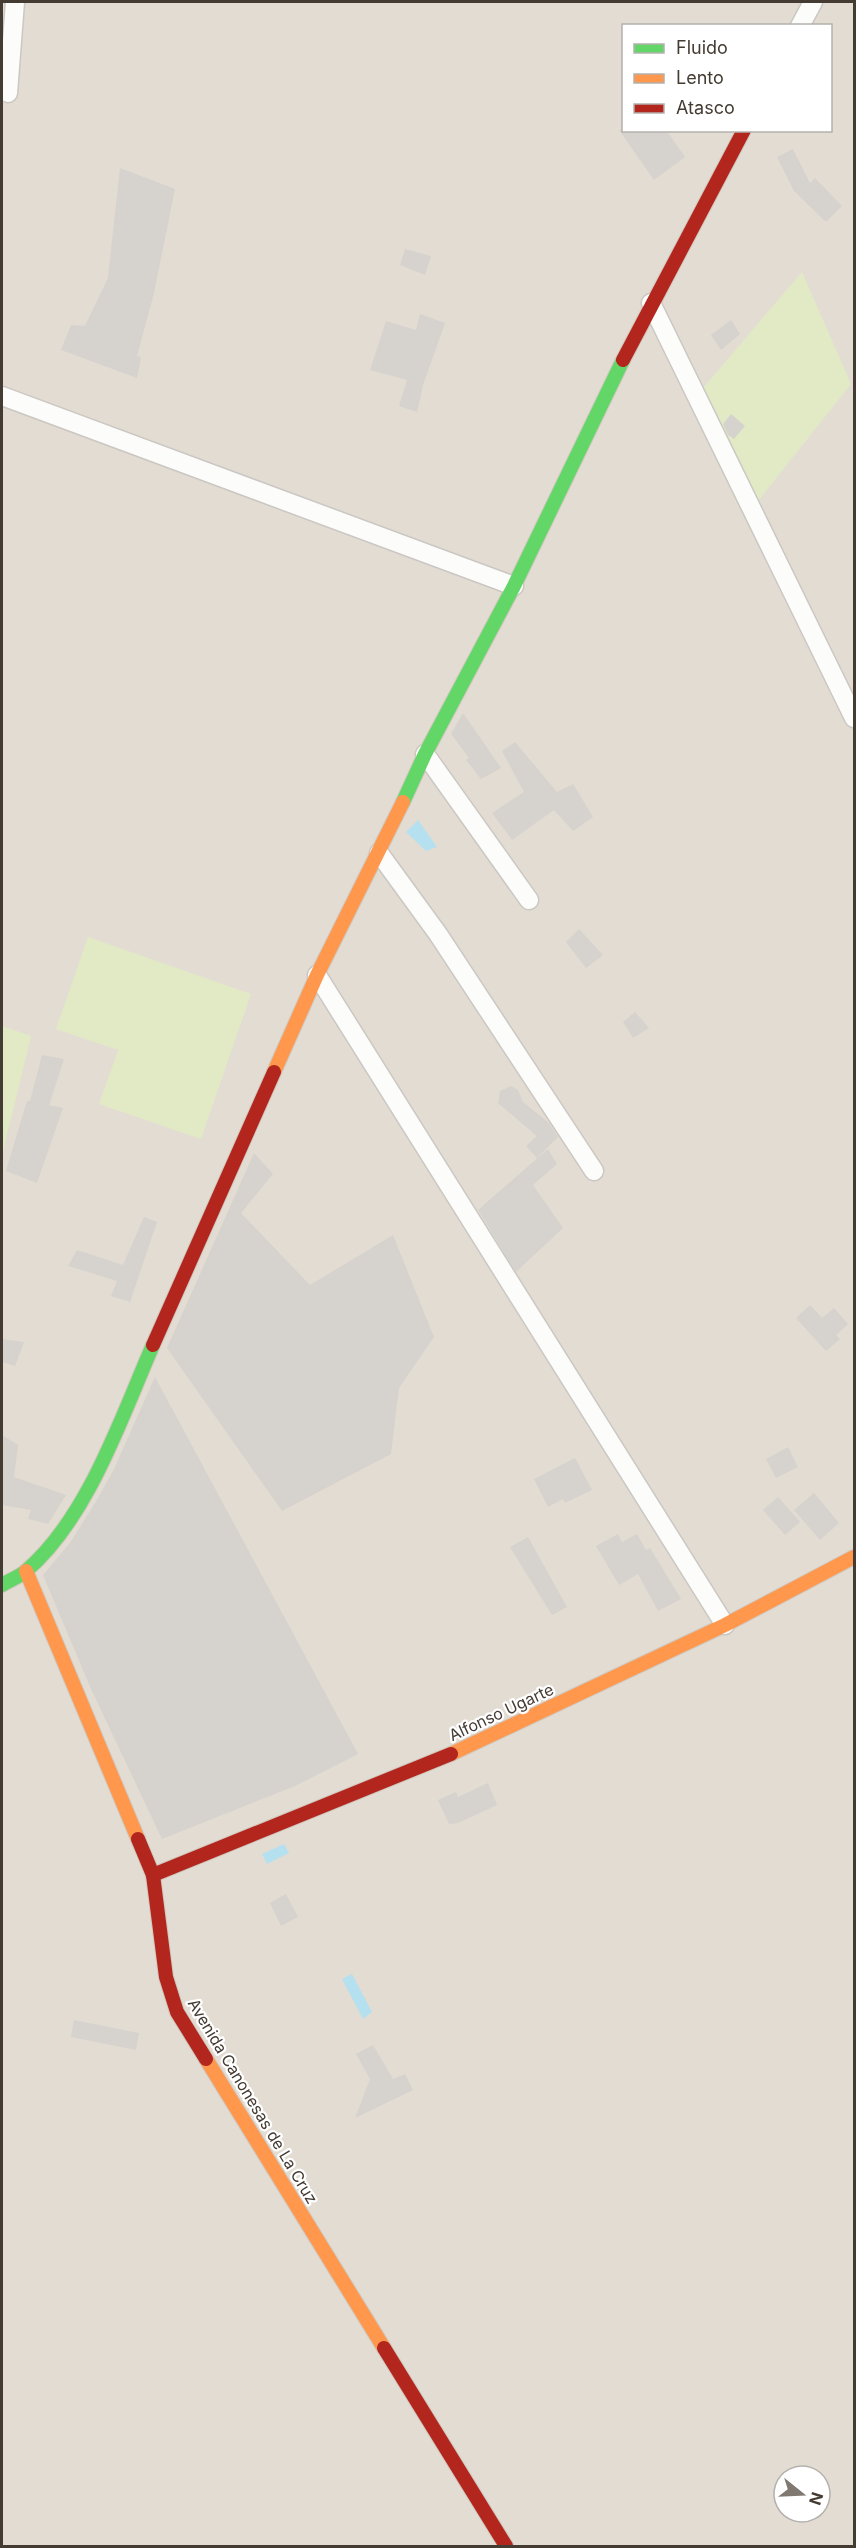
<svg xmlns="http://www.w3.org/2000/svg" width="856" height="2548" font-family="Inter,sans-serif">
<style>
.residential{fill:#e3dcd3;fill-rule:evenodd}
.green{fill:#e1eac5}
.water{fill:#b5e0ef}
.building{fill:#d6d2cd}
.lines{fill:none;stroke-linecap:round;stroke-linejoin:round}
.street-casing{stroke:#cbc7c3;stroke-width:21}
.fast-casing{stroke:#d0c8be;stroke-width:16}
.slow-casing{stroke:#d0c8be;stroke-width:16}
.jam-casing{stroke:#d0c8be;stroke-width:16}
.street{stroke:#fcfcfb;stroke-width:18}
.fast{stroke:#63d668;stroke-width:14}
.slow{stroke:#ff974d;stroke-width:14}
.jam{stroke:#b3261e;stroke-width:14}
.labels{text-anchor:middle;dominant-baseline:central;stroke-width:4.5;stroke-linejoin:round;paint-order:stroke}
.street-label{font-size:16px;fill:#443b33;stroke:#fff}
</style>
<rect width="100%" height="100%" fill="#eeebe6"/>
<!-- residential -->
<path class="residential" d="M2 2H854V2546H2ZM624 26H830V130H624ZM784 2476H820V2512H784Z"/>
<!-- green -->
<g class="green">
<path d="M802 272 851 384 758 501 703 388Z"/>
<path d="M88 937 251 994 201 1139 99 1104 118 1050 56 1029Z"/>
<path d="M2 1026 31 1036 2 1156Z"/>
</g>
<!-- water -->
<g class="water">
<path d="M418 820 437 847 426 851 406 832Z"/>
<path d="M284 1844 289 1853 267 1864 262 1854Z"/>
<path d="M352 1974 372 2012 363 2019 342 1979Z"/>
</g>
<!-- building -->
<g class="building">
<path d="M619 130H666L685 157 654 180Z"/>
<path d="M793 149 810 183 815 178 842 206 826 222 794 191 777 157Z"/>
<path d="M120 168 175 189 154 293 137 356 141 357 137 378 61 350 71 325 85 326 108 278Z"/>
<path d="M405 249 431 256 425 275 400 265Z"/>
<path d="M420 314 445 323 423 385 417 412 399 406 407 380 370 370 386 321 416 330Z"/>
<path d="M731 320 740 334 721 350 711 335Z"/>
<path d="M731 414 745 426 734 439 728 435 723 424Z"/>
<path d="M463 713 501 768 481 779 466 760 469 758 451 734Z"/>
<path d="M515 742 557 792 573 784 593 817 573 831 554 810 512 840 492 813 524 792 502 751Z"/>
<path d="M579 929 603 955 586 968 566 942Z"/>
<path d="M635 1012 649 1028 633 1038 623 1022Z"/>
<path d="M42 1055 64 1059 49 1105 63 1108 37 1183 6 1171 27 1101H30Z"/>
<path d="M511 1086 518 1090 523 1102 549 1123 558 1137 537 1158 526 1146 537 1136 498 1103 500 1091Z"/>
<path d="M548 1149 557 1164 533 1185 563 1228 516 1272 478 1210Z"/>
<path d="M254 1153 273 1174 241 1213 310 1285 393 1235 434 1337 399 1388 391 1454 282 1511 167 1348Z"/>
<path d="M144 1217 157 1222 130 1302 111 1296 117 1281 68 1266 77 1250 123 1265Z"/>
<path d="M810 1305 822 1318 834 1308 848 1324 836 1335 840 1339 826 1351 796 1318Z"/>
<path d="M2 1339 24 1342 15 1366 2 1362Z"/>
<path d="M155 1377 358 1754 295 1786 162 1839 91 1689 43 1575 70 1543 98 1498 114 1469Z"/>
<path d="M2 1435 18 1445 14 1477 66 1495 48 1524 28 1519 31 1510 2 1505Z"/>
<path d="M788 1447 798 1467 776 1478 766 1459Z"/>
<path d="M575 1458 592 1490 565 1503 563 1499 548 1507 534 1479Z"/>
<path d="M814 1493 839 1523 820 1540 794 1510Z"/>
<path d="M778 1497 800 1522 785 1535 763 1510Z"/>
<path d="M618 1534 622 1542 637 1534 646 1550 650 1548 681 1599 658 1611 638 1574 619 1585 596 1546Z"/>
<path d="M528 1537 567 1607 552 1615 510 1547Z"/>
<path d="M488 1783 497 1805 458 1823 449 1824 438 1800 456 1792 458 1797Z"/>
<path d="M286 1894 298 1917 281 1926 270 1903Z"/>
<path d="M74 2020 139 2033 136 2050 71 2037Z"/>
<path d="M373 2045 393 2079 405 2074 413 2090 355 2118 370 2079 356 2054Z"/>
</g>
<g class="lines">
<defs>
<g id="street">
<path d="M800 26 813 2"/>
<path d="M8 93 15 2"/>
<path d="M651 303 854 718"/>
<path d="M2 396 514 586"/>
<path d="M425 754 529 900"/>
<path d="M379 853 438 934 594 1171"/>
<path d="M317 975 725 1625"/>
</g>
<g id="fast">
<path d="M403 802 425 754 514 586 623 360"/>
<path d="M2 1585C10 1580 19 1577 26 1571 88 1518 121 1418 153 1345"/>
</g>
<g id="slow">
<path d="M274 1072 317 975 403 802"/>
<path d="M26 1571 138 1839"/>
<path d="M451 1754 725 1625 854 1557"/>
<path d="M206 2059 384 2348"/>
</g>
<g id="jam">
<path d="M623 360 744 130"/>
<path d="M153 1345 274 1072"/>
<path d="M138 1839 153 1875 166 1977 177 2012 206 2059"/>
<path d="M153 1875 451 1754"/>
<path d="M384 2348 506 2546"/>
</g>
</defs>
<!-- street casing -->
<use href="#street" class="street-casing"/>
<!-- fast casing -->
<use href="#fast" class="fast-casing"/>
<!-- slow casing -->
<use href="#slow" class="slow-casing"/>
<!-- jam casing -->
<use href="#jam" class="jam-casing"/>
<!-- street -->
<use href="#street" class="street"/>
<!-- fast -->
<use href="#fast" class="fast"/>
<!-- slow -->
<use href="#slow" class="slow"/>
<!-- jam -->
<use href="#jam" class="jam"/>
</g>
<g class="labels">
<!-- street labels -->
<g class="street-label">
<text transform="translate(501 1712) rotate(-25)">Alfonso Ugarte</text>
<text transform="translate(253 2101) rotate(59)">Avenida Canonesas de La Cruz</text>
</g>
</g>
<!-- border -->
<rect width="856" height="2548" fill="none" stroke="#443b33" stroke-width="6"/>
<!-- legend -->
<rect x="622" y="24" width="210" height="108" fill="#ffffff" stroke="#b4b1ad" stroke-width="1.5"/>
<rect x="634" y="44" width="30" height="9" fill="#63d668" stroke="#b4b1ad" stroke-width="1.5"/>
<text x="676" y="54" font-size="18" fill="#443b33">Fluido</text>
<rect x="634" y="74" width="30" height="9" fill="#ff974d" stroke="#b4b1ad" stroke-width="1.5"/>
<text x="676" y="84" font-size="18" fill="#443b33">Lento</text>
<rect x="634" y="104" width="30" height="9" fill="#b3261e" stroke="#b4b1ad" stroke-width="1.5"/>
<text x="676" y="114" font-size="18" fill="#443b33">Atasco</text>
<!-- north arrow -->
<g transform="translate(802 2494) rotate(108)"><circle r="28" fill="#ffffff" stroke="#b4b1ad" stroke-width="1.5"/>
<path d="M0-4.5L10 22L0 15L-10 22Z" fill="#807972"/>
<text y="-9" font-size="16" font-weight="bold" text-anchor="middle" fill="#443b33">N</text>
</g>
</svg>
